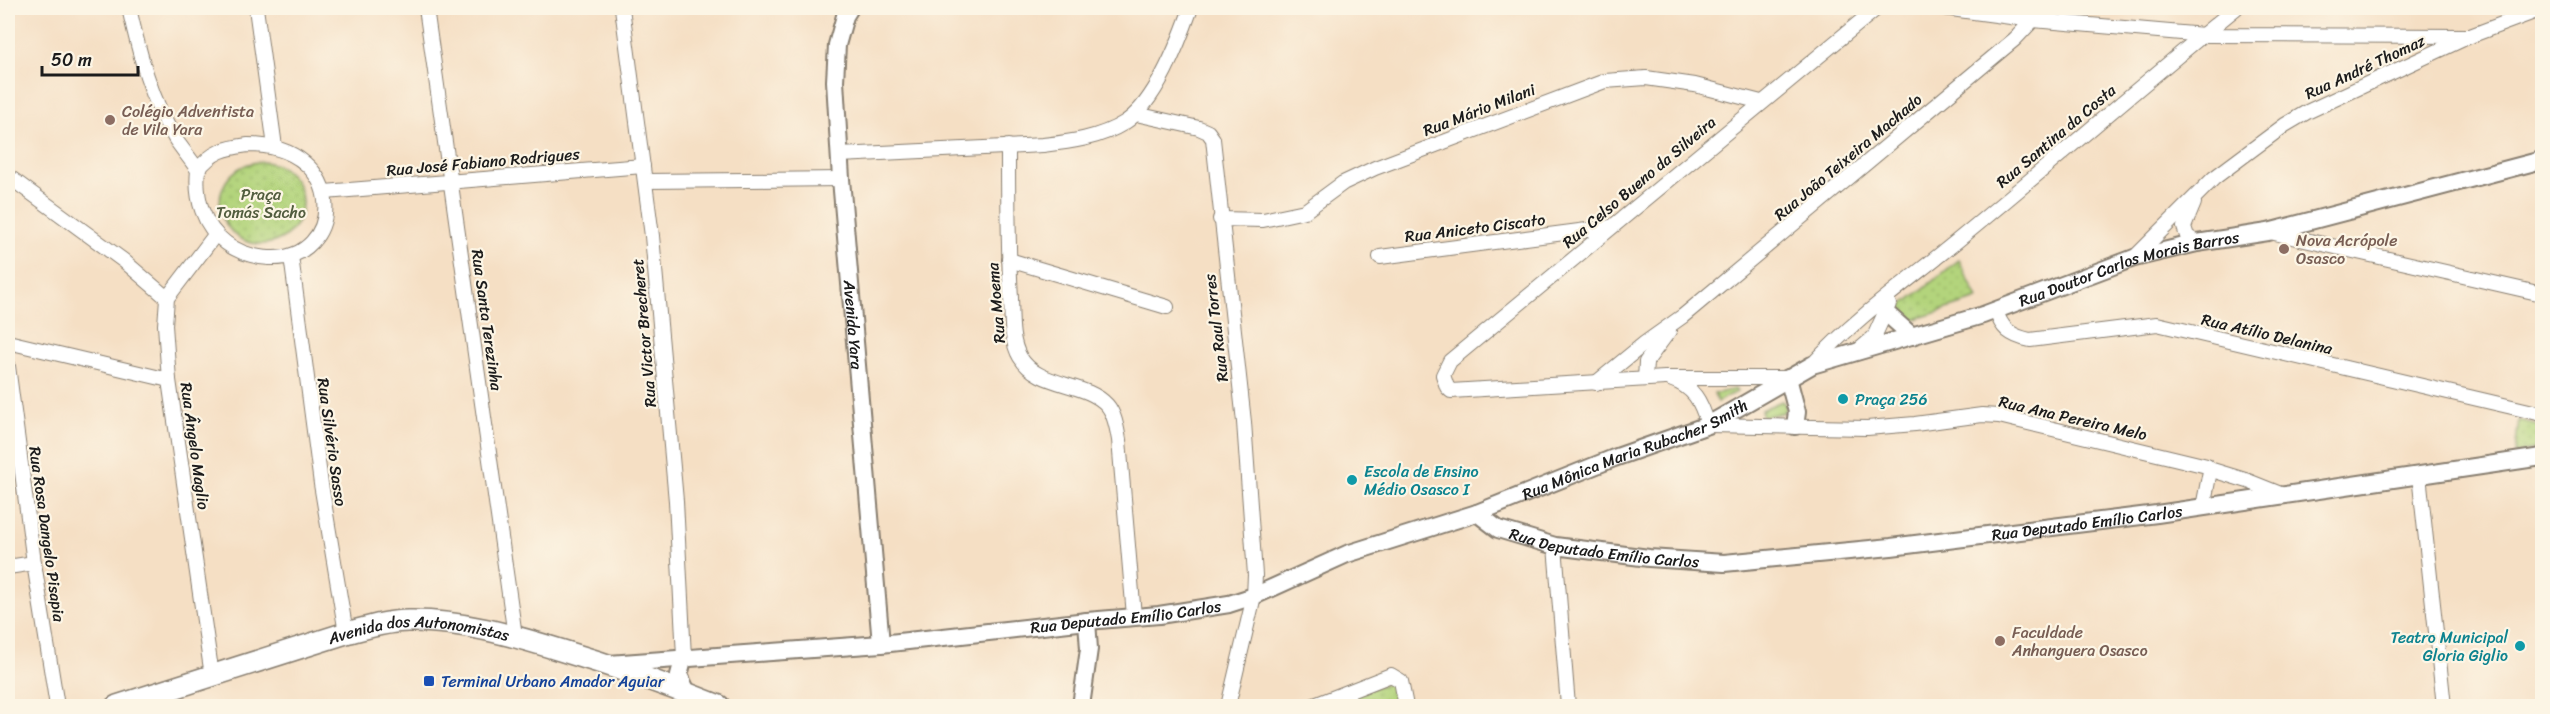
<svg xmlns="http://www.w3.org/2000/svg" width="2550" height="714" font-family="Sriracha,sans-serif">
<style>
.green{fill:#b3d47c;stroke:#68784c;stroke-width:1.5}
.park{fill:url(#park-dots);stroke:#68784c;stroke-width:1.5}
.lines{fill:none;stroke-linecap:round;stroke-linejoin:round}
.minor-casing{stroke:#887e70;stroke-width:16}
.tertiary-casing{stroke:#887e70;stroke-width:20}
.primary-casing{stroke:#887e70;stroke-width:24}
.minor{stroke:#fff;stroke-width:14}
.tertiary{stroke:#fff;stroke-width:16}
.primary{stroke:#fff;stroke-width:21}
.education-dot{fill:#8d6e63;stroke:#fcf5e5;stroke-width:2}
.culture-dot{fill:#0f9aa8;stroke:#fcf5e5;stroke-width:2}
.transit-dot{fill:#1a4fb4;stroke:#fcf5e5;stroke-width:2}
.labels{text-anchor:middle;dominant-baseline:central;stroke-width:4.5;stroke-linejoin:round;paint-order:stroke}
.street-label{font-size:16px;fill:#1c1c1c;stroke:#fcf5e5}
.education-label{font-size:16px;fill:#785e54;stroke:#fcf5e5;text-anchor:start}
.park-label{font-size:16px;fill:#515c3e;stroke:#fcf5e5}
.culture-label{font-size:16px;fill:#0d838f;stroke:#fcf5e5;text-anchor:start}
.transit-label{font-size:16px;fill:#164399;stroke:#fcf5e5;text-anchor:start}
</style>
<defs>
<pattern id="park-dots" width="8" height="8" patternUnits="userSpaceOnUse" patternTransform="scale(1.5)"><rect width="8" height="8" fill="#b3d47c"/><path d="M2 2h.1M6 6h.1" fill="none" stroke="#99b56b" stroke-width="1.8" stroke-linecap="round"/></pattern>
</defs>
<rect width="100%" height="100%" fill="#fcf5e5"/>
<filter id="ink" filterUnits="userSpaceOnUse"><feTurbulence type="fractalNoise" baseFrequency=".0167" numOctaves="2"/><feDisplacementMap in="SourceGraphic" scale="12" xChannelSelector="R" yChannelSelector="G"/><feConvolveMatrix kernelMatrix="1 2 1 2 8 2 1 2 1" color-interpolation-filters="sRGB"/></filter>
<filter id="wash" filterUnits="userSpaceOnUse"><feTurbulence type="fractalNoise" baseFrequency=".008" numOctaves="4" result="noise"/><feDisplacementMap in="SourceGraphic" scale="24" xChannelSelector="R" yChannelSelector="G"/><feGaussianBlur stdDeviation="1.35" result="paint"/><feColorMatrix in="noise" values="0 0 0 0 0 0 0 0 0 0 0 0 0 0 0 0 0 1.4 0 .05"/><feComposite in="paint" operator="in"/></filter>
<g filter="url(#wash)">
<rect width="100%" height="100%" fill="#f5dfc4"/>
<!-- green -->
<g class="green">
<path d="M1735 389 1737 392 1717 402 1714 394Z"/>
<path d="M1782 401 1786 406 1784 412 1763 417 1761 410Z"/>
</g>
<!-- park -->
<g class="park">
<circle cx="261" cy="203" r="41"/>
<path d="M1959 260 1978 299 1910 321 1899 308Z"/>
<path d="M2519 420 2542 426V449L2515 453Z"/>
<path d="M1393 681 1397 706H1320Z"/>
</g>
</g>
<g filter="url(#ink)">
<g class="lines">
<defs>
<g id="minor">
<path d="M129 8C139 52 151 101 176 140 183 150 191 160 198 170"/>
<path d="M256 8 275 147"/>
<path d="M426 8 515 636"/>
<path d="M622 8 652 236 676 501 684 657"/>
<path d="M1944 8 2033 20 2204 35 2470 36"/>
<path d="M1136 114 1199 128 1208 132 1213 139 1244 422 1255 575 1254 596 1228 706"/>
<path d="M248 145C350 145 345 262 269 258 253 257 239 253 226 243 203 226 195 198 198 170 212 151 226 148 248 145Z"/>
<path d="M1008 146C1008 197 1008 248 1011 298 1012 317 1010 340 1020 357 1038 388 1085 381 1107 405 1115 414 1117 429 1119 440L1134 616"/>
<path d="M840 155 1043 145C1070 142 1100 138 1124 123 1156 103 1179 42 1191 8"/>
<path d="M8 176 124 261 167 298"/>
<path d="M646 181 841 179"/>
<path d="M325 192 643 166"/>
<path d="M2194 203 2184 227 2187 236 2197 243"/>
<path d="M1220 219 1263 220 1305 211 1343 183 1375 168 1605 81 1646 78 1695 85 1761 102"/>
<path d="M2270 232 2542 294"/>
<path d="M291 256 321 484 346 633"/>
<path d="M1380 257 1610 227"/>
<path d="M2134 258 2214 178 2285 125 2307 112 2470 36 2542 9"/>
<path d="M1009 260 1167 307"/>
<path d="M1996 310C2001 329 2011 336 2030 340L2157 324 2542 414"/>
<path d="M8 342 169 380"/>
<path d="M1859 350 1874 337 1889 304"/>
<path d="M1812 365C1855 318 1908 281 1957 241 2051 164 2142 84 2236 8"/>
<path d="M8 366 34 563 57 706"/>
<path d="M1788 378H1665L1451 391 1447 387 1443 375 1450 361 1877 8"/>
<path d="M1645 379 1646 362 1669 331"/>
<path d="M1670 379C1694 387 1701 401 1708 425L1867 428 1915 424 1982 415 1999 416 2207 466 2210 471 2203 507"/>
<path d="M1596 383 1645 343 1683 316 2015 39 2033 20"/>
<path d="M2209 469 2248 481 2283 495"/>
<path d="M2419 475 2444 706"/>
<path d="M1555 546 1568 706"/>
<path d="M8 567 34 563"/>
<path d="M212 676 169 380 165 325 167 298 215 235"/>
<path d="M1312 706 1391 675 1401 681 1406 706"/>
</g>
<g id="tertiary">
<path id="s1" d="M850 8 845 16 837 45 835 81 841 179 881 644"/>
<path d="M1885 312 1912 336"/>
<path d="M1788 378 1797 412 1795 426"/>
<path id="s2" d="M1477 513 1498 529 1555 546 1649 558 1724 563 1891 547 2157 514 2542 457"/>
<path d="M684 657 679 675 688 694"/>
<path id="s3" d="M609 664 881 644 1087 621 1159 615 1229 604 1254 596 1347 554 1477 513 1614 458 1708 425 1812 365 1983 315 2134 258 2197 243 2268 232 2542 160"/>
<path d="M1081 706 1089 649 1087 621"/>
</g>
<g id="primary">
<path id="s4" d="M117 706 346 633C366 628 387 621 408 621 459 620 512 635 560 650 614 666 667 685 719 706"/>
</g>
</defs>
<!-- minor casing -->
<use href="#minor" class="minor-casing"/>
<!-- tertiary casing -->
<use href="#tertiary" class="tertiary-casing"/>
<!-- primary casing -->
<use href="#primary" class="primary-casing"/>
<!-- minor -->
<use href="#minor" class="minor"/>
<!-- tertiary -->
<use href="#tertiary" class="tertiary"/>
<!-- primary -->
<use href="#primary" class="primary"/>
</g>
</g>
<!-- markers -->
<g class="education-dot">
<circle cx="110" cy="120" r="6"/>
<circle cx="2284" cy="249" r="6"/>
<circle cx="2000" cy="641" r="6"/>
</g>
<g class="culture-dot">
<circle cx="1843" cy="399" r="6"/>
<circle cx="1352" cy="480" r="6"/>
<circle cx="2520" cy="646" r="6"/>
</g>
<rect class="transit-dot" x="423" y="675" width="12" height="12" rx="3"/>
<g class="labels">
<!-- street labels -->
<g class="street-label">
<text transform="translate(2365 67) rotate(-25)">Rua André Thomaz</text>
<text transform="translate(1479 110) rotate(-21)">Rua Mário Milani</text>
<text transform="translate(2056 136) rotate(-40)">Rua Santina da Costa</text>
<text transform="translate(1848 157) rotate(-40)">Rua João Teixeira Machado</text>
<text transform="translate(483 162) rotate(-5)">Rua José Fabiano Rodrigues</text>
<text transform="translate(1639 182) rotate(-40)">Rua Celso Bueno da Silveira</text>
<text transform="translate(1475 228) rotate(-7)">Rua Aniceto Ciscato</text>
<text stroke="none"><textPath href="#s3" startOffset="1587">Rua Doutor Carlos Morais Barros</textPath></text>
<text transform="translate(996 303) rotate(-95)">Rua Moema</text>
<text transform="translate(487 320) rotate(82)">Rua Santa Terezinha</text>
<text stroke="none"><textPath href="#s1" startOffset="320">Avenida Yara</textPath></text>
<text transform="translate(1216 328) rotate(-97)">Rua Raul Torres</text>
<text transform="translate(644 333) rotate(-95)">Rua Victor Brecheret</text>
<text transform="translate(2267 334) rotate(13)">Rua Atílio Delanina</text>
<text transform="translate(2073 418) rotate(13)">Rua Ana Pereira Melo</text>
<text transform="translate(332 442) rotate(82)">Rua Silvério Sasso</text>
<text transform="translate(195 446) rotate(82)">Rua Ângelo Maglio</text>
<text stroke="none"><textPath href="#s3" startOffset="1058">Rua Mônica Maria Rubacher Smith</textPath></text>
<text stroke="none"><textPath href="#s2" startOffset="621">Rua Deputado Emílio Carlos</textPath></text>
<text transform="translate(47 534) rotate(82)">Rua Rosa Dangelo Pisapia</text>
<text stroke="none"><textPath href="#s2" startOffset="135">Rua Deputado Emílio Carlos</textPath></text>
<text stroke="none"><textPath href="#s3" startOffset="519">Rua Deputado Emílio Carlos</textPath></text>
<text stroke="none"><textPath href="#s4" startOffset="314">Avenida dos Autonomistas</textPath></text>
</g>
<!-- education labels -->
<g class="education-label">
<text x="122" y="111">Colégio Adventista<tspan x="122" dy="18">de Vila Yara</tspan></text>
<text x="2296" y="240">Nova Acrópole<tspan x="2296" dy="18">Osasco</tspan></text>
<text x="2012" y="632">Faculdade<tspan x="2012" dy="18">Anhanguera Osasco</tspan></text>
</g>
<!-- park labels -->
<g class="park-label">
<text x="261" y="194">Praça<tspan x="261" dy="18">Tomás Sacho</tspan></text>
</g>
<!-- culture labels -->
<g class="culture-label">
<text x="1855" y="399">Praça 256</text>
<text x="1364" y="471">Escola de Ensino<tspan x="1364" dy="18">Médio Osasco I</tspan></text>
<text x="2508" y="637" text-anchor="end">Teatro Municipal<tspan x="2508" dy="18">Gloria Giglio</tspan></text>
</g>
<!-- transit labels -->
<g class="transit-label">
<text x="441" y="681">Terminal Urbano Amador Aguiar</text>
</g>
</g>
<!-- margin -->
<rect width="2550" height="714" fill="none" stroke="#fcf5e5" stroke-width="30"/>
<!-- scale -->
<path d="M42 66v9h96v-9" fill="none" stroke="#1c1c1c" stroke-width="3"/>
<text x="51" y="66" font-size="18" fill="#1c1c1c" stroke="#fcf5e5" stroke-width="4.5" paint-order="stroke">50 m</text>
</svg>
